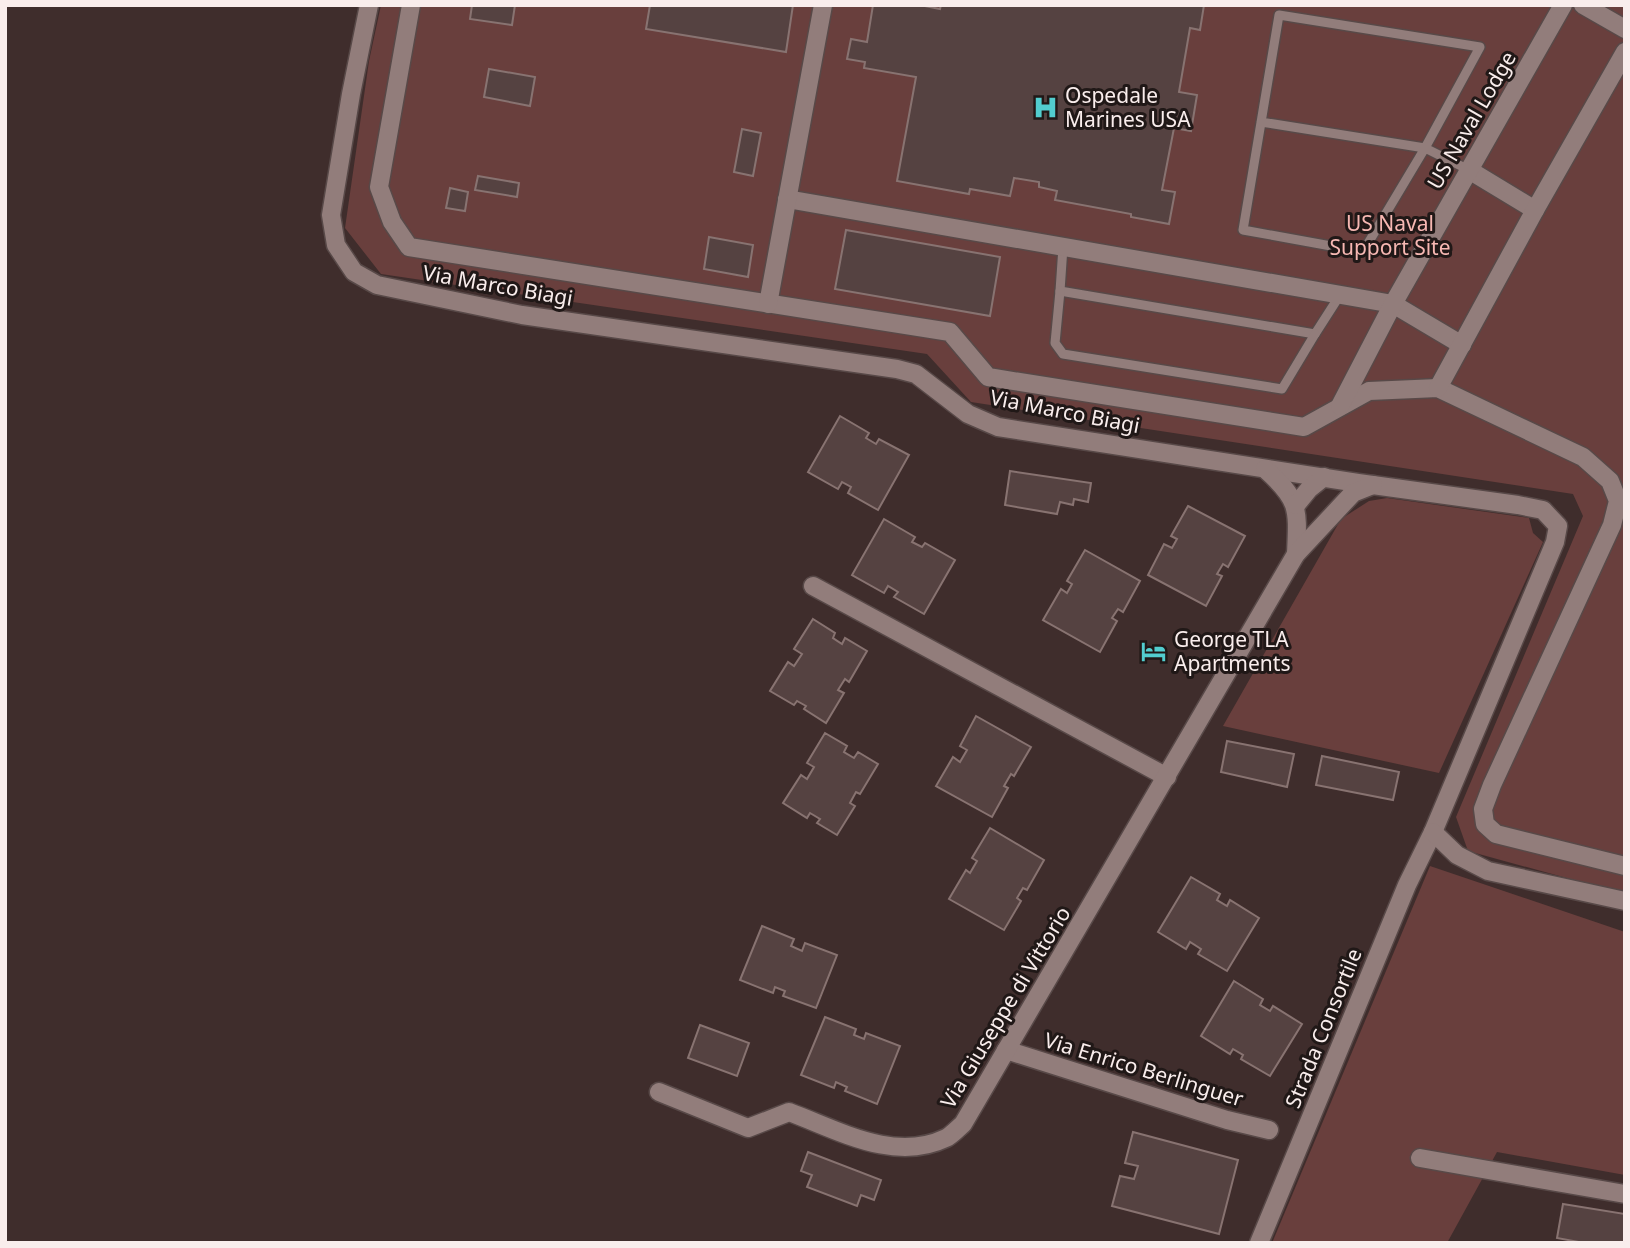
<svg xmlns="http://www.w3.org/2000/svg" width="1630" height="1248" font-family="'Noto Sans',sans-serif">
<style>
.green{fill:#693f3d}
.building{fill:#554241;stroke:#887371;stroke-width:2}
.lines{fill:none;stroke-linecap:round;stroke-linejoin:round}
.service-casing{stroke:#584948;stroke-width:12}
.minor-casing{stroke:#584948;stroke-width:21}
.service{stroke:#927d7b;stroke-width:9}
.minor{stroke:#927d7b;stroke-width:18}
.labels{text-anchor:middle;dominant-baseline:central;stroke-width:6;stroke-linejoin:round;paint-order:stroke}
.poi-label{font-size:21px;fill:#f9edec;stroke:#201817;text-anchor:start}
.street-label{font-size:21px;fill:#f9edec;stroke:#201817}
.park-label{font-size:21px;fill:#f7b8b3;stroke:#201817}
</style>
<rect width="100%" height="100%" fill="#3f2d2c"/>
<!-- green -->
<g class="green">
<path d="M381 5H1625V894L1468 851 1456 817 1583 516 1573 494 971 402 927 354 381 274 345 228 369 61Z"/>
<path d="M1387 498 1529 518 1533 533 1543 542 1439 773 1223 726 1341 519 1369 501Z"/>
<path d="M1430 866 1625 932V1175L1497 1152 1447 1243H1272Z"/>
</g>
<!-- building -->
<g class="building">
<path d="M472 5H515L512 25 470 19Z"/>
<path d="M650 5H793L786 52 646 29Z"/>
<path d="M873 5H920L940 9 941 5H1204L1200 30 1190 28 1179 92 1197 95 1191 131 1174 128 1162 190 1175 192 1169 224 1131 217V214L1055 200 1057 191 1039 187V182L1014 178 1010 196 970 189 969 194 897 181 916 77 864 68 865 62 847 59 851 39 867 42Z"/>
<path d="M489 69 535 77 530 106 484 97Z"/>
<path d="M742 129 761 133 753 176 734 172Z"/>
<path d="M478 176 519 183 517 197 475 190Z"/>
<path d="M450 188 468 192 465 211 446 208Z"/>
<path d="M846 230 1000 257 990 316 835 289Z"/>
<path d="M709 237 753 245 748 277 704 269Z"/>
<path d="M840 416 869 433 866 438 876 444 879 439 909 455 878 510 848 493 851 487 842 482 838 489 808 472Z"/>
<path d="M1010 471 1091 483 1088 502 1074 499 1073 505 1060 502 1057 514 1005 505Z"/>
<path d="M1188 506 1245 536 1228 567 1223 564 1217 574 1222 576 1206 606 1148 575 1164 544 1172 548 1177 539 1171 536Z"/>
<path d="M884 519 915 537 912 542 922 547 925 543 955 560 924 614 894 597 898 592 888 586 884 593 852 575Z"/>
<path d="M1085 550 1140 581 1123 612 1118 609 1112 618 1117 621 1100 652 1043 620 1061 589 1067 593 1072 584 1067 581Z"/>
<path d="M813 619 835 633 833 638 842 644 845 638 867 651 849 682 845 679 838 690 844 693 826 723 804 709 806 706 797 701 794 705 770 691 788 662 794 666 802 654 794 649Z"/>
<path d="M976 716 1031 747 1014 776 1011 774 1004 786 1008 788 992 817 936 786 953 757 960 762 967 750 960 746Z"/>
<path d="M825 733 847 746 844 752 854 758 858 752 878 764 860 794 856 792 850 803 855 806 837 835 817 823 820 819 810 813 807 818 783 803 801 775 807 779 814 767 807 763Z"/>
<path d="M1227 741 1294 754 1287 787 1221 772Z"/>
<path d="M1322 756 1399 772 1393 800 1316 785Z"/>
<path d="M990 828 1044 860 1027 890 1023 888 1017 898 1021 901 1004 930 949 899 966 870 970 873 977 861 972 858Z"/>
<path d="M1191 877 1220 894 1217 900 1227 906 1230 900 1259 918 1227 971 1198 954 1201 949 1190 942 1186 949 1158 932Z"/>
<path d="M762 926 794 939 791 946 802 951 805 943 837 955 816 1008 783 996 785 991 775 987 773 993 740 980Z"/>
<path d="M1234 981 1263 999 1260 1005 1270 1011 1273 1006 1302 1024 1270 1076 1241 1059 1243 1055 1233 1049 1230 1054 1201 1036Z"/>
<path d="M825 1017 856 1029 854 1035 864 1039 866 1033 900 1046 877 1104 845 1091 847 1087 836 1082 834 1088 801 1075Z"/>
<path d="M700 1025 749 1043 737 1076 688 1058Z"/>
<path d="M1133 1132 1238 1160 1219 1234 1112 1206 1120 1176 1134 1179 1138 1166 1125 1163Z"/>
<path d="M808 1152 881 1180 874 1200 861 1195 857 1206 807 1187 812 1175 801 1171Z"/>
<path d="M1563 1204 1625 1214V1243H1584L1557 1238Z"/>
</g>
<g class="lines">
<defs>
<g id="service">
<path d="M1261 122 1425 148 1480 47 1279 15C1267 86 1255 158 1243 230L1353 250H1364L1425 148 1469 170"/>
<path d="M1063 247 1060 291 1315 334 1340 295"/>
<path d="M1060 291 1055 343 1063 354 1282 389 1315 334"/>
</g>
<g id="minor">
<path d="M369 5 351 94 331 215 336 245 354 272 377 285 522 315 897 369 916 374 968 414 998 427 1358 483 1518 505 1543 510 1558 526 1555 542 1433 832 1407 885 1259 1243"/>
<path d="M411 5 379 187 392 222 409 247 950 332 988 377 1304 427 1369 391 1438 388 1583 457 1610 481 1618 501 1612 525 1492 785 1483 809 1485 824 1496 834 1625 866"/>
<path d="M1583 5 1625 29"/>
<path d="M1469 170 1535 210"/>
<path d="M787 199 1393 304 1462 345"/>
<path d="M768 304 823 5"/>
<path d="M1438 388 1535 210 1625 52"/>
<path d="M1340 406 1393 304 1563 5"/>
<path d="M1265 469C1300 500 1298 509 1296 554"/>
<path d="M1296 505 1309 489 1324 477"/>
<path d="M813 586 1167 777"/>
<path d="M1433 832 1457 855 1488 871 1625 901"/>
<path d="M1006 1050 1227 1120 1269 1130"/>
<path d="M659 1092 748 1128 789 1112C838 1130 894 1163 946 1138 952 1135 958 1128 963 1124L1296 554 1353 493 1373 485"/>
<path d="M1420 1158 1625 1194"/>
</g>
</defs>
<!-- service casing -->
<use href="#service" class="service-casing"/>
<!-- minor casing -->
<use href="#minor" class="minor-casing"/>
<!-- service -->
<use href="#service" class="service"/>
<!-- minor -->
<use href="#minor" class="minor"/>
</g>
<!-- icons -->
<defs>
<symbol id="hospital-bare" viewBox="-9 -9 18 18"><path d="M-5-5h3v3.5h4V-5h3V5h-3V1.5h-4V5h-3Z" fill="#52cdcf" stroke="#201817" stroke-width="2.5" paint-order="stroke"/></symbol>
<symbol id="hotel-bare" viewBox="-9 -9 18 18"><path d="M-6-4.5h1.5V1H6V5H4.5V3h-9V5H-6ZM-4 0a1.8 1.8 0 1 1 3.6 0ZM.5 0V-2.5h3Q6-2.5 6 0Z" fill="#52cdcf" stroke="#201817" stroke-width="2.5" paint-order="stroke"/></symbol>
</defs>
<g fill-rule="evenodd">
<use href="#hospital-bare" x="1028" y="90" width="35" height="35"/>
<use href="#hotel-bare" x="1136" y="634" width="35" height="35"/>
</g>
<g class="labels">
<!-- poi labels -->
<g class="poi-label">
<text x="1065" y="95">Ospedale<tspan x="1065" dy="24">Marines USA</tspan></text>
<text x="1174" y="639">George TLA<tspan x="1174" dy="24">Apartments</tspan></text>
</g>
<!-- street labels -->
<g class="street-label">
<text transform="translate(1471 120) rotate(-60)">US Naval Lodge</text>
<text transform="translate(498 285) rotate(10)">Via Marco Biagi</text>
<text transform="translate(1065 411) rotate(11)">Via Marco Biagi</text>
<text transform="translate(1005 1007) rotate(-59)">Via Giuseppe di Vittorio</text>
<text transform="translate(1323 1028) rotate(-68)">Strada Consortile</text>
<text transform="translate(1144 1069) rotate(17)">Via Enrico Berlinguer</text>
</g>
<!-- park labels -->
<g class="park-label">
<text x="1390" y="223">US Naval<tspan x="1390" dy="24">Support Site</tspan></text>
</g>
</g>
<!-- border -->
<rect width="1630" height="1248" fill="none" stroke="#f9edec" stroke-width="14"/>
</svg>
